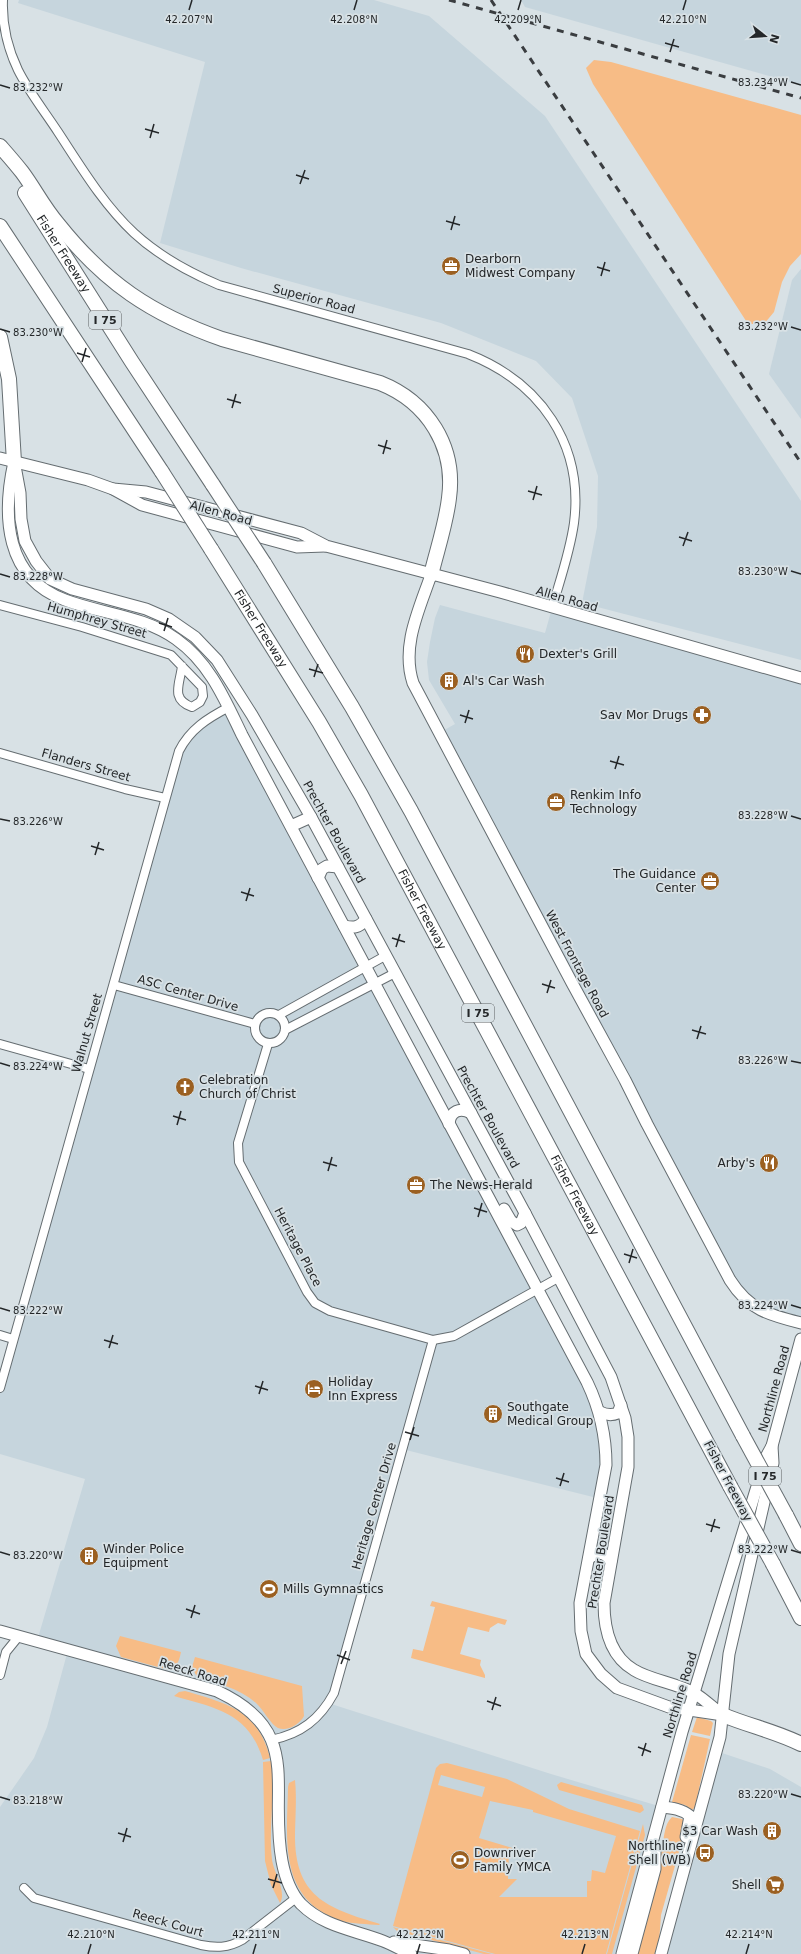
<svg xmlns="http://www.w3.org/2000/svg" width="801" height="1954" font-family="'DejaVu Sans',sans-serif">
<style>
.built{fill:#c6d5dd}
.green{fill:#f7bc86;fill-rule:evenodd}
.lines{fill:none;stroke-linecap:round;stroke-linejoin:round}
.street-casing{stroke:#656d71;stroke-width:10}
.secondary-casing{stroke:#656d71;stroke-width:13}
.highway-casing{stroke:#656d71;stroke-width:16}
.street{stroke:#fff;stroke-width:8}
.secondary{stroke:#fff;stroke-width:11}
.highway{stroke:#fff;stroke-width:14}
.rail{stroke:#3a3d40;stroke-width:3;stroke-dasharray:7 7;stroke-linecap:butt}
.highway-bridge-casing{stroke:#656d71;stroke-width:16;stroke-linecap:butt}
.highway-bridge{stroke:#fff;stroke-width:14}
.ticks{fill:none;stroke:#242729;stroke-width:1.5}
.labels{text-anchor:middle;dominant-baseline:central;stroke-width:3.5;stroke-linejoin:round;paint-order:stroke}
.shield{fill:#d8e1e5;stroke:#5a5f61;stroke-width:1}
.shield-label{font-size:11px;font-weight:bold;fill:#242729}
.street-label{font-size:12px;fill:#242729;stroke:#d8e1e5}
.poi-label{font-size:12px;fill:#242729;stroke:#d8e1e5;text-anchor:start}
.ticks-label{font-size:10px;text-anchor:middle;fill:#242729;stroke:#d8e1e5;stroke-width:3.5;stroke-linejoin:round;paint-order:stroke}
</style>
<rect width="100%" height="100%" fill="#d8e1e5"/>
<!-- built -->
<g class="built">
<path d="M19 0H374L429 16 545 116 801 501V660L582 603 597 527 598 476 572 398 536 361 441 323 241 268 160 243 205 62 18 3Z"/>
<path d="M521 0H801V85L525 7Z"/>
<path d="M801 269V419L769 374 792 280Z"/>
<path d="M440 605 545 633 552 608 801 678V1323L747 1301 439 733 455 724 429 680 427 662 430 642 435 618Z"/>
<path d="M229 707 581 1370 606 1446 601 1499 402 1449 328 1703 551 1774 662 1807 622 1954H0V1807L34 1758 47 1727 68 1650 37 1641 85 1479 0 1454V1388L183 743Z"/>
<path d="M716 1751 770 1769 801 1787V1954H661Z"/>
</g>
<!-- green -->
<g class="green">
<path d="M594 60 611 62 801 115V254L790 266 782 282 774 312 764 324H748L593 84 586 68Z"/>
<path d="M432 1601 507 1620 505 1625 498 1623 490 1628 489 1632 468 1627 460 1654 481 1660 480 1665 485 1675V1678L411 1658 413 1649 423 1651 435 1607 430 1606Z"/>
<path d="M120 1636 181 1652C179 1661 178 1666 169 1670L121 1657 116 1646Z"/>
<path d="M195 1657 302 1686 304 1716C300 1724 287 1732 278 1728 271 1725 263 1709 256 1703 239 1688 217 1683 197 1677L192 1667Z"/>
<path d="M185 1691C226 1703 258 1710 270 1758L263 1760C249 1713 216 1708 174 1696L179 1692Z"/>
<path d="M697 1717 711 1721 713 1723 710 1736 692 1732Z"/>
<path d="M691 1735 710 1739 695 1807 692 1810 685 1805 672 1802Z"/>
<path d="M271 1761C276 1794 268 1827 272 1860 274 1873 287 1892 280 1903L271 1885 265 1861 263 1762Z"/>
<path d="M447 1763 507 1779 569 1809 640 1831 606 1954H495L393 1926 436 1768 440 1764ZM441 1775 485 1787 482 1797 438 1785ZM490 1801 533 1810V1812L616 1836 605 1873 592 1870 591 1881H587V1897H499L517 1879H508L509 1850H519L479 1838Z"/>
<path d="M295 1780C297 1800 295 1820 295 1839 296 1899 331 1909 380 1924L379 1925C367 1924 353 1924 342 1921 278 1900 287 1840 288 1787L289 1783Z"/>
<path d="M561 1782 642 1805 644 1810 640 1813 559 1790 557 1785Z"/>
<path d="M672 1817 682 1819 686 1822V1827L661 1915 659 1943 656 1954H636C645 1919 657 1885 662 1849 664 1839 664 1824 672 1817Z"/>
<path d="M643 1824 645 1835 612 1954H607Z"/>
<path d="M393 1927 396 1928 492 1954H484L397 1931Z"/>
</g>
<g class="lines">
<defs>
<g id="street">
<path d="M3 0C2 24 8 49 18 70 29 92 45 112 58 132 81 167 103 204 134 233 159 256 188 272 219 285L468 354C540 382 584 444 574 523 570 552 560 580 552 608"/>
<path d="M0 605 82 627 171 655 202 687 203 696 200 702 192 707C170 699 180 684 182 666"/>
<path d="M0 753 125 789 165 798"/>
<path d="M114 985 255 1024"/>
<circle cx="270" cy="1028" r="15"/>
<path d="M279 1015 385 956"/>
<path d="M285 1030 395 973"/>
<path d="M0 1044 89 1069"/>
<path d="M268 1044 238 1143 239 1162 307 1292 315 1303 330 1311 433 1340 454 1336 558 1278"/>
<path d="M0 1335 13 1339"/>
<path d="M0 1388 179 751C190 729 208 718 229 707"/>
<path d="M0 1675 6 1652 19 1636"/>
<path d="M271 1740C301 1734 320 1719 334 1693L433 1340"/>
<path d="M24 1888 34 1898 201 1945C216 1948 228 1948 242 1940L296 1898"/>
</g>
<g id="secondary">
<path d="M0 458 88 480 113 489 142 505 297 547 325 546"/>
<path d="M14 462C2 516 5 578 65 600 102 614 144 616 176 639 210 663 225 700 242 735L587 1382C600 1409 606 1435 606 1465L580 1603 581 1631 586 1654 601 1674 617 1688 669 1707 723 1715"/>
<path d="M15 466 20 493 21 519 25 541 36 561 50 579 72 589 146 609 169 619 195 637 217 660 252 715 311 817 525 1213 611 1377 625 1418 628 1437V1467L604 1603C604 1629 610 1656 634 1670 650 1680 676 1683 694 1693 703 1698 712 1707 721 1714"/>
<path d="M113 489 146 492 301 533 326 546 500 592 801 678"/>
<path d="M431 575C419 610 401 646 413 683L572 983 625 1080 647 1124 730 1280C749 1310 769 1315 801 1323"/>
<path d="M291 826 311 817"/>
<path d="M318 878 322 869 327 866 338 867"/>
<path d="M344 926C354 928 359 928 366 919"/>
<path d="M449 1124C450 1111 460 1107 471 1113"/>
<path d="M504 1209 511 1221 517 1225 521 1223 525 1213"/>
<path d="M600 1412C606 1415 611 1416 618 1413L621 1405"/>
<path d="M589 1558C599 1552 604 1551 611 1561"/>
<path d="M0 1631 217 1691C305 1732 268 1786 282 1861 285 1877 290 1892 301 1904 324 1927 355 1930 383 1941 393 1945 402 1950 411 1954"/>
<path d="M662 1807C672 1808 682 1809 690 1816L686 1837"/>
<path d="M394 1942 449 1950 464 1954"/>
<path d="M622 1954 682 1732 766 1457 772 1446"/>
<path d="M632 1954 655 1869V1848"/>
<path d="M661 1954 720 1737 729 1654 773 1463 772 1446 801 1339"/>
</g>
<g id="highway">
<path d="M0 146C7 154 15 163 22 172 34 188 44 208 58 224 105 283 151 314 222 339L380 383C428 402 456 447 449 498 446 524 437 550 431 575"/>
<path id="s1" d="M25 193 132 362 213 485"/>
<path d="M0 226 162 472"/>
<path d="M0 337 9 379 14 462"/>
<path id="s2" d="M211 549 319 722 361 795 730 1486"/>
<path d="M264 563 352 707 411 811 743 1436"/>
<path d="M786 1515 801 1544"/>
<path d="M773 1564 801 1618"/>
<path d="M723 1715C749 1726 775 1731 801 1744"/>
</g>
</defs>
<!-- street casing -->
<use href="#street" class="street-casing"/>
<!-- secondary casing -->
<use href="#secondary" class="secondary-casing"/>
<!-- highway casing -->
<use href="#highway" class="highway-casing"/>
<!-- street -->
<use href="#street" class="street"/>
<!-- secondary -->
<use href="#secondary" class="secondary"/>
<!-- highway -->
<use href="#highway" class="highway"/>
<!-- rail -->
<g class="rail">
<path d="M449 0 801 98"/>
<path d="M491 0 801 463"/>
</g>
<defs>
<g id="highway-bridge">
<path d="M162 472 211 549"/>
<path d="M213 485 264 563"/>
<path d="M743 1436 786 1515"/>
<path d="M730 1486 773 1564"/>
</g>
</defs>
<!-- highway-bridge casing -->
<use href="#highway-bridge" class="highway-bridge-casing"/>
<!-- highway-bridge -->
<use href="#highway-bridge" class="highway-bridge"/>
</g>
<!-- ticks -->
<path class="ticks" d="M189 10 192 0M354 10 357 0M518 10 521 0M683 10 686 0M665 43 679 47M670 52 674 39M791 82 801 85M0 85 10 88M145 129 159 133M150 138 154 124M296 175 309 179M300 184 305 170M446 221 460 225M451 230 455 216M597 267 610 271M601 276 605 262M791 327 801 330M0 329 10 332M77 353 90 357M82 362 86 348M227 399 241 403M232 408 236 394M378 445 391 449M383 454 387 440M528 491 542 495M533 500 537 486M679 537 692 541M683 546 688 532M791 571 801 574M0 574 10 577M159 623 172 627M164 631 168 618M309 669 323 673M314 677 318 664M460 715 473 719M465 723 469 710M610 761 624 765M615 769 619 756M791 816 801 819M0 819 10 821M91 846 104 850M95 855 99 842M241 892 254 896M246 901 250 888M392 938 405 942M396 947 400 934M542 984 555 988M547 993 551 980M692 1030 706 1034M697 1039 701 1026M791 1061 801 1063M0 1063 10 1066M173 1116 186 1120M177 1125 181 1111M323 1162 337 1166M328 1171 332 1157M474 1208 487 1212M478 1217 482 1203M624 1254 637 1258M629 1263 633 1249M791 1305 801 1308M0 1308 10 1311M104 1340 118 1344M109 1348 113 1335M255 1386 268 1390M259 1394 263 1381M405 1432 419 1436M410 1440 414 1427M556 1478 569 1482M560 1486 564 1473M706 1524 720 1528M711 1532 715 1519M791 1550 801 1553M0 1552 10 1555M186 1609 200 1614M191 1618 195 1605M337 1655 350 1660M341 1664 346 1651M487 1701 501 1706M492 1710 496 1697M638 1747 651 1752M642 1756 646 1743M791 1794 801 1797M0 1797 10 1800M118 1833 131 1837M123 1842 127 1828M268 1879 282 1883M273 1888 277 1874M88 1954 91 1944M253 1954 256 1944M417 1954 420 1944M582 1954 585 1944M746 1954 749 1944"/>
<!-- icons -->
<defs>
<symbol id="office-disc" viewBox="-11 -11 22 22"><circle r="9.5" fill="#9b6021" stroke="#d8e1e5"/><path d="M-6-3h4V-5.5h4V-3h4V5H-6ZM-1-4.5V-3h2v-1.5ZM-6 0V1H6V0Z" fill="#fff"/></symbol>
<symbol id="restaurant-disc" viewBox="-11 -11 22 22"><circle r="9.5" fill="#9b6021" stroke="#d8e1e5"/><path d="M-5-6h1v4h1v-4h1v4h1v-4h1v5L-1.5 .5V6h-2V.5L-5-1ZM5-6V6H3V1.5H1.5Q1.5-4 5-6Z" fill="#fff"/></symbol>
<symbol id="building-disc" viewBox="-11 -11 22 22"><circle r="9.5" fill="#9b6021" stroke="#d8e1e5"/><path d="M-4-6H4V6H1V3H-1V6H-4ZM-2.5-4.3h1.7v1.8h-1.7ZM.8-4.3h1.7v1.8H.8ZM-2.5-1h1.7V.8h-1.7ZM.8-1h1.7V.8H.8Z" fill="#fff"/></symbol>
<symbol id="pharmacy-disc" viewBox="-11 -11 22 22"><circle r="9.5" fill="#9b6021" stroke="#d8e1e5"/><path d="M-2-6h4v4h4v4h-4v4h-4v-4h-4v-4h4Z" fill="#fff"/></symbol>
<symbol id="church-disc" viewBox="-11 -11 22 22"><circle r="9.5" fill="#9b6021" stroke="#d8e1e5"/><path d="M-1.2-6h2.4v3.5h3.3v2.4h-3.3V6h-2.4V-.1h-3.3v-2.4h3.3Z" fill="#fff"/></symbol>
<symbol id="hotel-disc" viewBox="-11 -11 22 22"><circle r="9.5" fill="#9b6021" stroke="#d8e1e5"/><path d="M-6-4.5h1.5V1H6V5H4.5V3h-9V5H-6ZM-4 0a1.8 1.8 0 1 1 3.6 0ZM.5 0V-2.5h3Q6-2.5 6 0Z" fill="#fff"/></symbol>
<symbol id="stadium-disc" viewBox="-11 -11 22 22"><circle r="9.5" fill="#9b6021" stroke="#d8e1e5"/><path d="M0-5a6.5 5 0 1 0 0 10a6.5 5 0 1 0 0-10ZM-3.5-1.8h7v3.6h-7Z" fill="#fff"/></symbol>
<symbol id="bus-disc" viewBox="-11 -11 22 22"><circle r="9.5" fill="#9b6021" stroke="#d8e1e5"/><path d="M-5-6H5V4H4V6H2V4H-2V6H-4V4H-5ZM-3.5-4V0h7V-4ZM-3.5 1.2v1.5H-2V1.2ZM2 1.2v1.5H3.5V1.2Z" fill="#fff"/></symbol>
<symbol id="supermarket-disc" viewBox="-11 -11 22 22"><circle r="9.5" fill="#9b6021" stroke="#d8e1e5"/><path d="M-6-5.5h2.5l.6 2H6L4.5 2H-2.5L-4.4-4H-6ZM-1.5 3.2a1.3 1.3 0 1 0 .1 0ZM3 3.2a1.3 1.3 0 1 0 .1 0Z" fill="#fff"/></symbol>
</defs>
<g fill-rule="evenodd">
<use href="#office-disc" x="440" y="255" width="22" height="22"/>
<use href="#restaurant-disc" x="514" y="643" width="22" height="22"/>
<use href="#building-disc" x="438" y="670" width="22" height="22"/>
<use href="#pharmacy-disc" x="691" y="704" width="22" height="22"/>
<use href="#office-disc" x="545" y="791" width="22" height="22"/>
<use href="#office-disc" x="699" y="870" width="22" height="22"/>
<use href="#church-disc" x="174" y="1076" width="22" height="22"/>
<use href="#restaurant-disc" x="758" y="1152" width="22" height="22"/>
<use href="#office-disc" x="405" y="1174" width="22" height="22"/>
<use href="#hotel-disc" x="303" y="1378" width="22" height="22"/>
<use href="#building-disc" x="482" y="1403" width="22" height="22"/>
<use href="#building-disc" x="78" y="1545" width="22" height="22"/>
<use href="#stadium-disc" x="258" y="1578" width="22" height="22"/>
<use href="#building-disc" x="761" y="1820" width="22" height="22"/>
<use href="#bus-disc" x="694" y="1842" width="22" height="22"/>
<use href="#stadium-disc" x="449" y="1849" width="22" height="22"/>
<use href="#supermarket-disc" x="764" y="1874" width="22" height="22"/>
</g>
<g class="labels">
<!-- shield labels -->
<g class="shield">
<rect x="89" y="311" width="32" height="18" rx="3"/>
<rect x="462" y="1004" width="32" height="18" rx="3"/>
<rect x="749" y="1467" width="32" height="18" rx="3"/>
</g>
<g class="shield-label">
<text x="105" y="320">I 75</text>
<text x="478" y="1013">I 75</text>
<text x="765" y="1476">I 75</text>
</g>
<!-- street labels -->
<g class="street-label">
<text stroke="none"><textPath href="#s1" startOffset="72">Fisher Freeway</textPath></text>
<text transform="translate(314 299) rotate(15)">Superior Road</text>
<text transform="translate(221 513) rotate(15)">Allen Road</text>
<text transform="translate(567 599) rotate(16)">Allen Road</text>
<text transform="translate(97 620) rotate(16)">Humphrey Street</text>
<text stroke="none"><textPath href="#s2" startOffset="94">Fisher Freeway</textPath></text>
<text transform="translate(86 765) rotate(16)">Flanders Street</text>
<text transform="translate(334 832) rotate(61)">Prechter Boulevard</text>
<text stroke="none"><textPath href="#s2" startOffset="418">Fisher Freeway</textPath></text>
<text transform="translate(577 964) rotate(62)">West Frontage Road</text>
<text transform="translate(188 993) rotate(16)">ASC Center Drive</text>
<text transform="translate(87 1033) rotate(-74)">Walnut Street</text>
<text transform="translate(488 1117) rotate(61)">Prechter Boulevard</text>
<text stroke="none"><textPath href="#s2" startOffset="742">Fisher Freeway</textPath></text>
<text transform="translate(298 1247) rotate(62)">Heritage Place</text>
<text transform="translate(774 1389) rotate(-75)">Northline Road</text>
<text transform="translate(728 1481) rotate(62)">Fisher Freeway</text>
<text transform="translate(374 1506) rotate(-74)">Heritage Center Drive</text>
<text transform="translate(601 1552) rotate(-81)">Prechter Boulevard</text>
<text transform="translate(193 1672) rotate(17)">Reeck Road</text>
<text transform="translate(680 1695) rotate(-73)">Northline Road</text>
<text transform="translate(168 1923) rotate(16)">Reeck Court</text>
</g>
<!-- poi labels -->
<g class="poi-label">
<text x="465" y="259">Dearborn<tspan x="465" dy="14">Midwest Company</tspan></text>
<text x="539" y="654">Dexter's Grill</text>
<text x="463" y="681">Al's Car Wash</text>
<text x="688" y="715" text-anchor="end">Sav Mor Drugs</text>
<text x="570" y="795">Renkim Info<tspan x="570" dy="14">Technology</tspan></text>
<text x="696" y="874" text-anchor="end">The Guidance<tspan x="696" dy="14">Center</tspan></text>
<text x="199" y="1080">Celebration<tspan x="199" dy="14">Church of Christ</tspan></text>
<text x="755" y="1163" text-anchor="end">Arby's</text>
<text x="430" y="1185">The News-Herald</text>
<text x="328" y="1382">Holiday<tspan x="328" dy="14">Inn Express</tspan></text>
<text x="507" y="1407">Southgate<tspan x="507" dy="14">Medical Group</tspan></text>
<text x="103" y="1549">Winder Police<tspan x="103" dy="14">Equipment</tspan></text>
<text x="283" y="1589">Mills Gymnastics</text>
<text x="758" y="1831" text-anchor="end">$3 Car Wash</text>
<text x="691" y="1846" text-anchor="end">Northline /<tspan x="691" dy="14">Shell (WB)</tspan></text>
<text x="474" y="1853">Downriver<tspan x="474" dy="14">Family YMCA</tspan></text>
<text x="761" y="1885" text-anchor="end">Shell</text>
</g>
</g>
<g class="ticks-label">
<text x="189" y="23">42.207°N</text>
<text x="354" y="23">42.208°N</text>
<text x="518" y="23">42.209°N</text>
<text x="683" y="23">42.210°N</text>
<text x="763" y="86">83.234°W</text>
<text x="38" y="91">83.232°W</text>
<text x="763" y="330">83.232°W</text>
<text x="38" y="336">83.230°W</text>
<text x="763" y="575">83.230°W</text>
<text x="38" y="580">83.228°W</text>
<text x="763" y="819">83.228°W</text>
<text x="38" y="825">83.226°W</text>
<text x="763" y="1064">83.226°W</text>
<text x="38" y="1070">83.224°W</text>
<text x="763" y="1309">83.224°W</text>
<text x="38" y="1314">83.222°W</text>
<text x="763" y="1553">83.222°W</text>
<text x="38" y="1559">83.220°W</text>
<text x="763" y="1798">83.220°W</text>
<text x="38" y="1804">83.218°W</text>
<text x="91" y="1938">42.210°N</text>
<text x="256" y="1938">42.211°N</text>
<text x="420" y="1938">42.212°N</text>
<text x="585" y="1938">42.213°N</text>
<text x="749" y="1938">42.214°N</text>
</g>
<!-- north arrow -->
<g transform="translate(765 36) rotate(107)" stroke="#d8e1e5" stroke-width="3" paint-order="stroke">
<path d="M0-3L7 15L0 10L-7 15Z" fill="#242729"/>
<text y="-6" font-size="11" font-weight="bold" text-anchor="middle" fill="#242729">N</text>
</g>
</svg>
